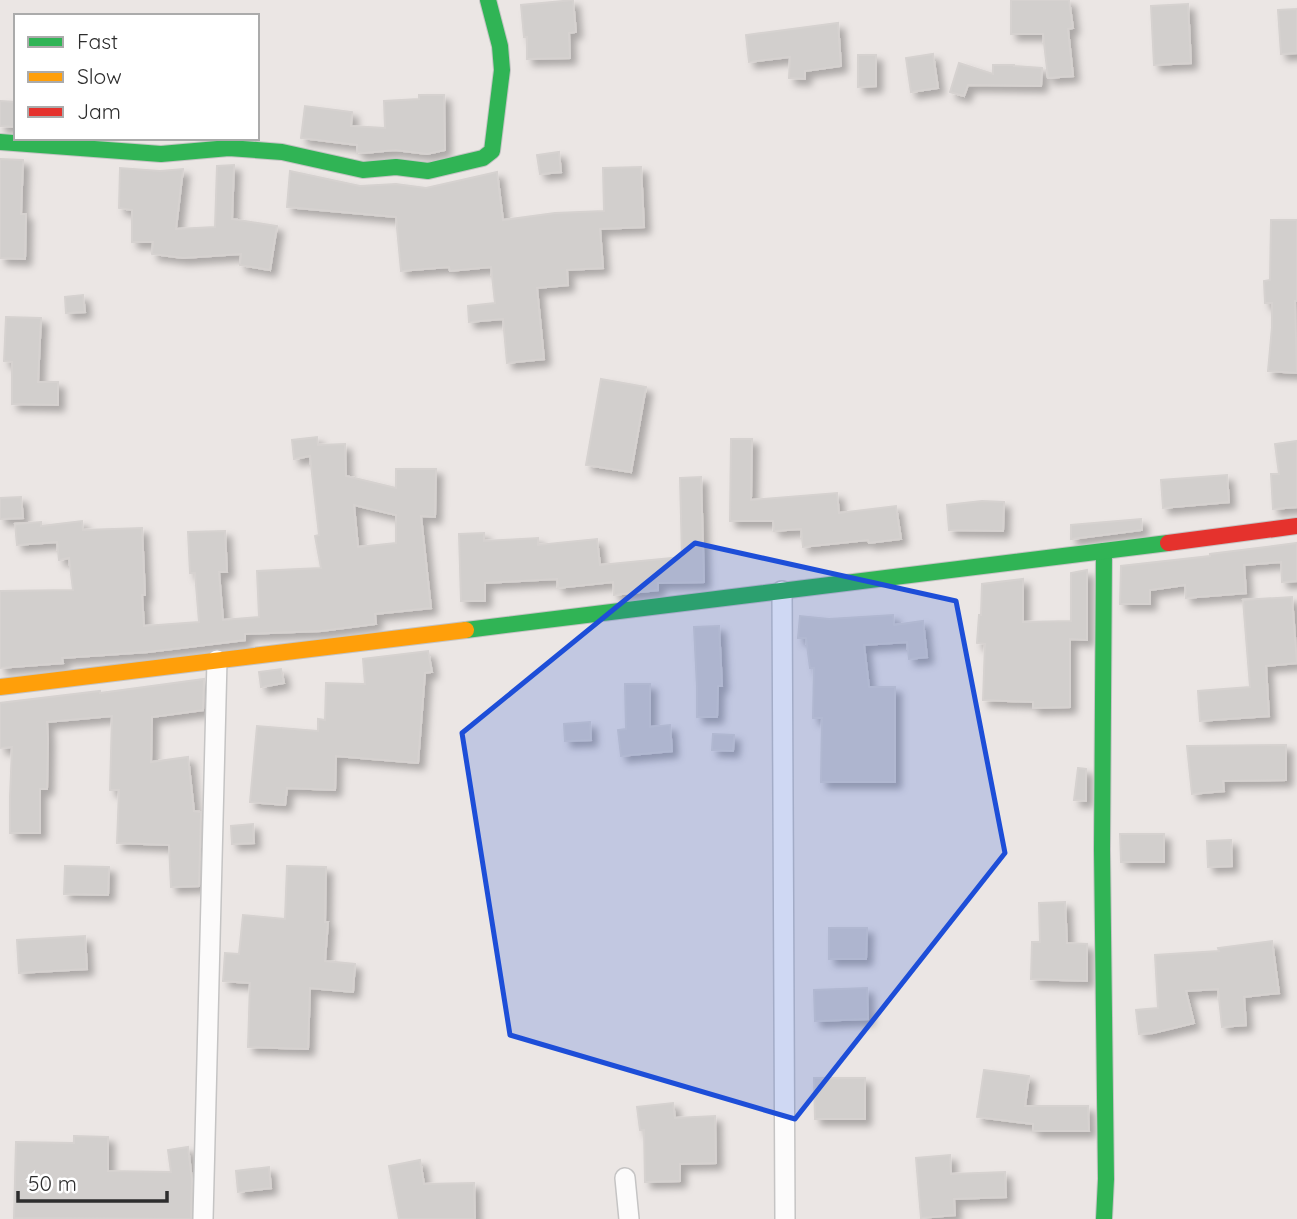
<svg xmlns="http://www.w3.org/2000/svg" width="1297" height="1219" font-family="Quicksand,sans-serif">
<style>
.building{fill:#d2cfcd;stroke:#d6d2d0;stroke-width:2;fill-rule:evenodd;filter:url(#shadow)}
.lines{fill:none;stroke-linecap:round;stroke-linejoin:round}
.street-casing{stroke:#c5c4c4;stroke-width:22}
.fast-casing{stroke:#c5c4c4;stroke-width:18}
.slow-casing{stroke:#c5c4c4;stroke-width:18}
.jam-casing{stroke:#c5c4c4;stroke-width:18}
.street{stroke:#fcfbfb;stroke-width:19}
.fast{stroke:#30b455;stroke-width:16}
.slow{stroke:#ff9f0a;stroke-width:16}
.jam{stroke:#e5322d;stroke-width:16}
.marked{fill:#1d4ed8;fill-opacity:0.2;stroke:#1d4ed8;stroke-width:5;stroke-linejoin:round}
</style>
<defs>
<filter id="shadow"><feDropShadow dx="6" dy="6" stdDeviation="3.5" flood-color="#0004"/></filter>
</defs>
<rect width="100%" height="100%" fill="#ebe6e4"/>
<!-- building -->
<g class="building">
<path d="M573 0 576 32 569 33 570 58 527 59V37H524L521 5Z"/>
<path d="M1011 0H1069L1073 28 1068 29 1073 76 1048 78 1043 34H1011Z"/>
<path d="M1188 4 1191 63 1154 65 1151 6Z"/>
<path d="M1297 9V53L1281 54 1278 10Z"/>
<path d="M838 23 841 66 805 71V79L789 78 790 57 749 62 746 35Z"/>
<path d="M933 54 938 88 911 92 906 58Z"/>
<path d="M858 55H876V86L858 87Z"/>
<path d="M959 63 993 74V65H1014V66L1042 68 1041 86 968 85 964 96 950 92Z"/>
<path d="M419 95H444L445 150 427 154 395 150 364 153 357 152V145L301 138 305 106 352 112 351 126 385 128 384 101 419 99Z"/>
<path d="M0 101 16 102V127L0 126Z"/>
<path d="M559 152 561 172 540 174 537 155Z"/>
<path d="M0 159 23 160 21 214H26L25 259 0 258Z"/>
<path d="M234 165 232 219 277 226 270 270 240 265 241 254 183 258 152 254 153 242H132V210L119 208 120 168 160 171 183 169 176 229 215 227 217 166Z"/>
<path d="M641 167 644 227 600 229 603 268 567 270 568 285 537 288 544 359 507 363 503 319 469 322 468 306 495 303 491 267 450 271 449 267 401 271 396 217 287 207 290 171 360 186 396 184 426 188 497 172 503 220 555 213 604 211 603 168Z"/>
<path d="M1271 220H1297V301H1295L1297 373 1268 371 1272 327V303H1265L1264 281 1270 280Z"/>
<path d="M83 295 85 312 66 313 65 297Z"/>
<path d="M6 317 41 318 38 382H58V405L12 404V362L4 361Z"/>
<path d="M601 379 646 387 631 472 586 465Z"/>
<path d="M317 437 318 445 345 444 346 476 396 488V469H436L435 517 421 516 431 608 375 614 376 624 321 631 245 634V640L148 652 62 658 63 663 0 668V591L73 590 69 558 59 560 57 542 17 545 15 524 41 522V526L82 521 83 530 142 528 145 595H142L144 626 199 622 195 573H190L188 532 225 531 227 572H219L223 620 259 617 257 571 321 568 315 536 319 535 310 456 294 459 292 440ZM354 505 396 515V543L358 547Z"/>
<path d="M731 439H752L751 500 837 493 839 513 896 506 901 539 869 543 868 540 803 547 801 529 774 531 773 521H730Z"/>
<path d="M1297 441V507L1273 509 1271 474H1279L1275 444Z"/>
<path d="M1227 475 1229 502 1163 508 1161 480Z"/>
<path d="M701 477 704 582 658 583V590L614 595 613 582 558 588 557 579 485 583V601H461L459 534 484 533V541L538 538V545L597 539 600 565 682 557 680 478Z"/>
<path d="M21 497 23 518 0 519V498Z"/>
<path d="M982 501 1004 502 1003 531 949 530 947 505Z"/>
<path d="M1141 519 1142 530 1071 539V525Z"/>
<path d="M1297 543V581L1282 582 1281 562 1244 565 1246 593 1186 598 1185 585 1150 590V604H1120L1121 566 1210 556V554Z"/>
<path d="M1087 570V640L1070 639V707L1033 708V702L983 700 985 644 977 643 979 615H981L982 584 1023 579V622L1071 621V573Z"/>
<path d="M1292 597 1297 663 1266 666 1269 716 1200 721 1198 691 1250 687 1243 600Z"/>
<path d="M893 615 894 625 923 621 927 657 909 659 907 642 864 645 869 687H895V782H821L822 718H813L814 668H810L806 638H798L800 616 829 619Z"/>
<path d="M719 626 722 686H718L717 717H697V687L694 627Z"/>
<path d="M428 651 432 672 425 673 418 763 336 756 335 790 287 788 285 805 250 802 257 726 318 731V719L325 720 326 683 365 684 363 659Z"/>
<path d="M281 669 284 683 261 687 259 672Z"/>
<path d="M204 679 203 710 152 717 151 762 188 757 194 811 201 812 199 886 171 887 169 845 117 843 119 790H110L112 716 47 722 48 739 47 789H40V833H10V797L12 747 0 748V703L100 691V693Z"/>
<path d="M625 684H650V727L670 725 672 751 621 756 618 730 626 729Z"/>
<path d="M590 722 591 740 565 741 564 724Z"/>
<path d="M713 734 734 735 733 751 712 750Z"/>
<path d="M1286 745V780L1223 781 1224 791 1192 794 1187 746Z"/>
<path d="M1078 768 1086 769V801L1074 800Z"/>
<path d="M253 824 254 843 232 844 231 826Z"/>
<path d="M1120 834H1164V862H1121Z"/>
<path d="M1231 840 1232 866 1208 867 1207 841Z"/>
<path d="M65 866 109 867 108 895 64 894Z"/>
<path d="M287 866 326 867 325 922H328L325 961 355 964 353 992 310 988 308 1049 248 1047 250 983 223 981 225 953 239 954 243 915 285 919Z"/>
<path d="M1065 902 1067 943 1087 944V981L1031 979 1032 942H1040L1039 903Z"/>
<path d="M829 928H867L866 959H829Z"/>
<path d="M85 936 87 969 19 973 17 940Z"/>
<path d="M1272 941 1279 993 1244 997 1246 1025 1222 1027 1218 989 1186 991 1194 1023 1153 1033 1139 1034 1136 1010 1158 1008 1155 955 1219 951 1218 948Z"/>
<path d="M867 988 868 1019 815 1021 814 990Z"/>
<path d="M984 1070 1029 1076 1025 1106H1088L1089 1131H1033V1124L977 1117Z"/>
<path d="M814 1078H865V1119H815Z"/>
<path d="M673 1103 675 1118 715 1116 716 1163 680 1164V1181L645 1182 644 1130H640L637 1107Z"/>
<path d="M74 1136 108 1137V1171L171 1172 168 1150 188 1147 192 1180 191 1219 14 1218 16 1142 74 1143Z"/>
<path d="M950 1155 951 1174 1005 1172 1006 1197 954 1199 955 1215 921 1218 916 1158Z"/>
<path d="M420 1160 424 1184 474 1183 475 1219H399L389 1166Z"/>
<path d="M269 1167 271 1188 238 1192 236 1171Z"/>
</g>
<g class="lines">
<defs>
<g id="street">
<path d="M782 591 785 1219"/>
<path d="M625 1178 629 1219"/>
<path d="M203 1219 217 660"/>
</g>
<g id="fast">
<path d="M0 142 161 154 229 148 282 152 363 170 396 167 428 171 483 158 492 151 502 70 500 46 488 0"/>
<path d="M1104 551 1102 850 1106 1179 1104 1219"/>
<path d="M466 630 1168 543"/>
</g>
<path id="slow" d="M0 687 466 630"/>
<path id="jam" d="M1168 543 1297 526"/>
</defs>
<!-- street casing -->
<use href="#street" class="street-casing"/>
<!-- fast casing -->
<use href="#fast" class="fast-casing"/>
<!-- slow casing -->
<use href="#slow" class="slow-casing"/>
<!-- jam casing -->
<use href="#jam" class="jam-casing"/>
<!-- street -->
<use href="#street" class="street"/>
<!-- fast -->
<use href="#fast" class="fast"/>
<!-- slow -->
<use href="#slow" class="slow"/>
<!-- jam -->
<use href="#jam" class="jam"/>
</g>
<!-- marked area -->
<path class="marked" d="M695 543 956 601 1005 853 795 1119 510 1035 462 733Z"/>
<!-- legend -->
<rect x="14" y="14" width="245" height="126" fill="#ffffff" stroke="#ababab" stroke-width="2"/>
<rect x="28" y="37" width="35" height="10" fill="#30b455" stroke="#ababab" stroke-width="2"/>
<text x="77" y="49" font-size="21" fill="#2d2d2d">Fast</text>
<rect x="28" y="72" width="35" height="10" fill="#ff9f0a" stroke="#ababab" stroke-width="2"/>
<text x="77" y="84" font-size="21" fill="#2d2d2d">Slow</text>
<rect x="28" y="107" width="35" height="10" fill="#e5322d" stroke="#ababab" stroke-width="2"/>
<text x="77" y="119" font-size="21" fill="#2d2d2d">Jam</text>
<!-- scale -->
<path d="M18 1191v10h149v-10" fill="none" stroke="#2d2d2d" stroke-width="3.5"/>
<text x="28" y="1191" font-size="21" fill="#2d2d2d" stroke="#ffffff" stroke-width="5" paint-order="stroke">50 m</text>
</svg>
